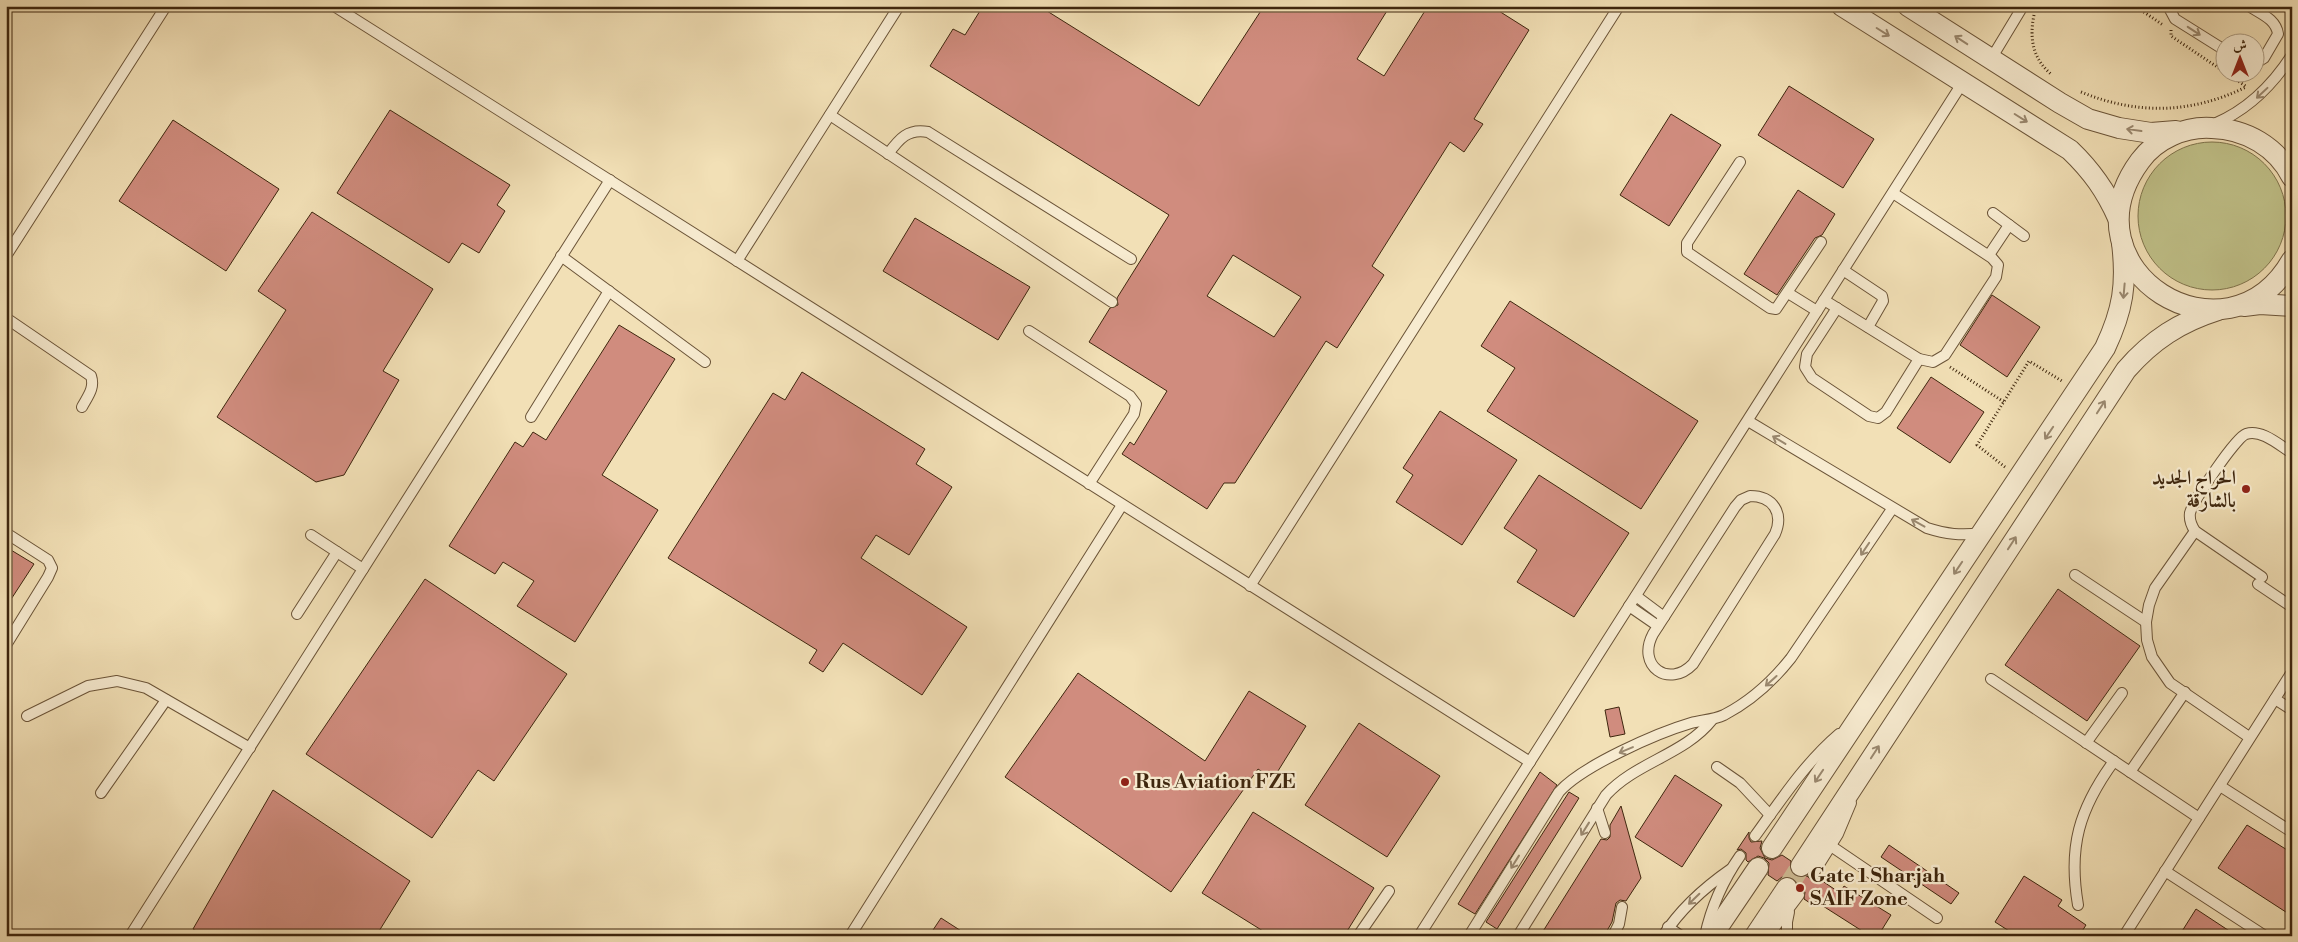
<svg xmlns="http://www.w3.org/2000/svg" width="2298" height="942" font-family="'Libre Bodoni',Amiri,serif">
<style>
.green{fill:#c0c189;stroke:#7f744c}
.building{fill:#d08c7e;stroke:#3e260e;fill-rule:evenodd}
.lines{fill:none;stroke-linecap:round;stroke-linejoin:round}
.minor-tunnel{stroke:#cebb94;stroke-width:20;stroke-dasharray:20 10;stroke-linecap:butt}
.service-casing{stroke:#6b5438;stroke-width:12}
.minor-casing{stroke:#6b5438;stroke-width:22}
.path{stroke:#3e260e;stroke-width:3;stroke-dasharray:1 2.5;stroke-linecap:butt}
.service{stroke:#f7ebd0;stroke-width:10}
.minor{stroke:#f7ebd0;stroke-width:20}
.oneway{stroke:#9a886f}
.poi-dot{fill:#8f2418;stroke:#f7ebd0;stroke-width:2}
.labels{text-anchor:middle;dominant-baseline:central;stroke-width:4.5;stroke-linejoin:round;paint-order:stroke}
.poi-label{font-size:20px;font-weight:bold;fill:#3e260e;stroke:#f7ebd0;text-anchor:start}
</style>
<rect width="100%" height="100%" fill="#f2e0b6"/>
<filter id="stains"><feTurbulence type="fractalNoise" baseFrequency=".004" numOctaves="4"/><feColorMatrix values="0 0 0 0 .2 0 0 0 0 .09 0 0 0 0 .02 0 0 0 .5 -.17"/></filter>
<radialGradient id="worn" r=".72"><stop offset=".6" stop-color="#630" stop-opacity="0"/><stop offset="1" stop-color="#630" stop-opacity=".3"/></radialGradient>
<!-- green -->
<circle class="green" cx="2212" cy="216" r="74"/>
<!-- building -->
<g class="building">
<path d="M983 6H1039L1199 106 1264 6H1390L1357 59 1384 76 1428 6H1491L1529 30 1474 119 1483 124 1464 152 1450 142 1372 266 1384 275 1337 348 1326 341 1235 483H1224L1207 509 1122 454 1130 442 1134 445 1167 391 1089 342 1110 308 1118 305 1117 298 1169 215 930 66 953 29 965 35ZM1233 255 1301 297 1274 337 1207 296Z"/>
<path d="M1789 86 1874 139 1843 188 1758 135Z"/>
<path d="M390 110 510 185 497 205 505 211 479 253 462 243 449 263 337 193Z"/>
<path d="M1671 114 1721 145 1669 226 1620 195Z"/>
<path d="M173 120 279 189 226 271 119 201Z"/>
<path d="M1798 190 1835 214 1822 235 1815 238 1777 295 1744 274Z"/>
<path d="M312 212 433 289 383 371 399 380 344 475 316 482 217 417 286 310 258 291Z"/>
<path d="M915 218 1030 287 998 340 883 271Z"/>
<path d="M1992 295 2040 327 2007 377 1960 345Z"/>
<path d="M1510 301 1698 421 1641 509 1487 411 1515 368 1481 346Z"/>
<path d="M619 325 675 359 602 475 658 510 575 642 517 606 534 581 503 562 495 574 449 546 515 442 523 447 533 432 546 440Z"/>
<path d="M802 372 925 449 916 464 952 487 909 555 876 535 861 558 967 627 922 695 843 643 823 672 809 663 817 650 668 558 773 393 785 400Z"/>
<path d="M1931 377 1984 412 1950 463 1897 428Z"/>
<path d="M1440 411 1517 460 1462 545 1396 502 1413 475 1403 468Z"/>
<path d="M1539 475 1629 533 1574 617 1517 582 1537 550 1504 528Z"/>
<path d="M6 547 34 564 6 607Z"/>
<path d="M425 579 567 674 494 781 478 770 432 838 306 754Z"/>
<path d="M2058 589 2140 646 2087 721 2005 665Z"/>
<path d="M1078 673 1205 761 1249 691 1306 726 1273 779 1258 769 1171 892 1005 777Z"/>
<path d="M1619 707 1625 734 1610 737 1605 710Z"/>
<path d="M1359 723 1440 776 1387 857 1305 805Z"/>
<path d="M1540 772 1557 785 1475 914 1458 904Z"/>
<path d="M1675 775 1722 805 1682 867 1635 837Z"/>
<path d="M273 790 410 881 376 936H205L193 929Z"/>
<path d="M1569 792 1579 798 1497 929 1486 922Z"/>
<path d="M1621 806 1641 878 1626 901 1620 900 1616 903 1612 922 1604 936H1540L1601 839 1607 840 1610 837V825Z"/>
<path d="M1253 812 1374 888 1344 936H1271L1202 893Z"/>
<path d="M2247 825 2292 853V916L2218 868Z"/>
<path d="M1749 832V838L1751 842 1762 841 1760 848 1765 858 1772 860 1782 855 1791 861 1790 871 1795 876H1807L1812 881 1818 878 1840 893 1844 886 1891 915 1878 936H1870L1812 899 1810 903 1804 899 1805 892 1799 888 1793 878 1782 877 1777 881 1768 875 1769 863 1764 858 1758 856 1748 862 1746 860V853L1741 849 1737 850Z"/>
<path d="M1889 845 1959 893 1951 904 1881 857Z"/>
<path d="M2024 876 2062 900 2058 906 2086 925 2079 936H2017L1995 922Z"/>
<path d="M2196 909 2237 936H2179Z"/>
<path d="M941 918 969 936H929Z"/>
</g>
<g class="lines">
<!-- minor-tunnel -->
<path class="minor-tunnel" d="M1787 888 1801 866"/>
<defs>
<g id="service">
<path d="M334 6 1530 762"/>
<path d="M2168 6 2175 19 2226 51"/>
<path d="M2249 6C2261 14 2276 19 2278 34L2264 58 2256 63"/>
<path d="M1991 59 2023 6"/>
<path d="M830 115 1112 302"/>
<path d="M2214 124C2248 110 2272 86 2292 55"/>
<path d="M888 154C899 139 908 128 928 132L1131 259"/>
<path d="M1740 162 1687 243V252L1770 308 1776 309 1821 242"/>
<path d="M1993 213 2024 236"/>
<path d="M1989 255 2009 225"/>
<path d="M6 256 166 6"/>
<path d="M561 256 705 362"/>
<path d="M737 261 899 6"/>
<path d="M1843 270 1882 296 1883 301 1868 327"/>
<path d="M1788 293 1817 311"/>
<path d="M1824 300 1919 359 1933 362 1945 355 1996 277 1998 265 1992 258 1893 193"/>
<path d="M1837 308 1807 354 1805 367 1812 378 1869 416 1878 418 1886 412 1919 359"/>
<path d="M6 318 91 376C95 388 88 396 82 407"/>
<path d="M1029 331 1130 396 1136 404 1134 414 1089 484"/>
<path d="M531 417 609 291"/>
<path d="M1748 421 1927 528C1946 534 1961 536 1981 533"/>
<path d="M1750 496C1773 496 1784 513 1775 534L1693 664C1669 689 1636 666 1653 634L1735 507 1741 500Z"/>
<path d="M2195 531 2155 588 2149 605 2146 622 2147 640 2152 657 2170 683 2249 737"/>
<path d="M6 533 48 560 52 568 48 577 6 645"/>
<path d="M311 535 363 569"/>
<path d="M2075 575 2146 622"/>
<path d="M2262 577 2195 531C2191 525 2189 520 2190 513 2193 501 2236 437 2246 434 2262 429 2279 445 2292 453"/>
<path d="M2258 584 2292 607"/>
<path d="M1250 586 1619 6"/>
<path d="M1636 596 1664 617"/>
<path d="M1629 606 1658 626"/>
<path d="M297 614 337 552"/>
<path d="M1991 679 2199 818"/>
<path d="M2275 699 2292 710"/>
<path d="M27 716 88 686 117 681 146 688 250 748"/>
<path d="M2086 743 2122 693"/>
<path d="M1717 767 1740 783 1770 815"/>
<path d="M2130 772 2185 692"/>
<path d="M2220 786 2292 832"/>
<path d="M101 793 166 700"/>
<path d="M1597 808 1605 833"/>
<path d="M1755 836C1781 800 1805 763 1839 734"/>
<path d="M1831 846 1937 918"/>
<path d="M2165 871 2265 936"/>
<path d="M1813 874 1838 834 1851 803"/>
<path d="M2078 905C2068 847 2079 809 2114 761"/>
<path d="M1668 927 1681 936"/>
<path d="M130 936 610 180"/>
<path d="M850 936 1122 505"/>
<path d="M1358 936 1389 891"/>
<path d="M1419 936 1963 82"/>
<path d="M1469 936 1559 792C1582 766 1657 733 1691 723 1702 720 1713 720 1724 715 1751 701 1772 682 1791 658L1892 509"/>
<path d="M1518 936 1606 795C1636 762 1684 755 1712 720"/>
<path d="M1613 936 1619 924 1622 907"/>
<path d="M1663 936C1681 908 1705 887 1731 869"/>
<path d="M1705 936C1711 908 1724 879 1740 856"/>
<path d="M1768 936 1799 895"/>
<path d="M1787 936V922L1789 912"/>
<path d="M2124 936 2292 672"/>
</g>
<g id="minor">
<path d="M1842 6 2070 150C2092 171 2106 191 2118 218"/>
<path d="M1908 6 2060 103 2088 119 2119 128 2151 133 2176 131"/>
<path d="M2292 177C2277 147 2246 129 2212 128 2185 126 2156 139 2140 161 2060 270 2227 374 2292 260"/>
<path d="M2244 306 2260 304 2292 306"/>
<path d="M1772 848 2105 348C2123 310 2127 284 2122 243"/>
<path d="M1801 866 2126 370C2152 340 2180 322 2218 310"/>
<path d="M1712 936 1758 868"/>
<path d="M1755 936 1787 888"/>
</g>
</defs>
<!-- service casing -->
<use href="#service" class="service-casing"/>
<!-- minor casing -->
<use href="#minor" class="minor-casing"/>
<!-- path -->
<g class="path">
<path d="M2048 6 2055 10 2058 6"/>
<path d="M2135 6 2163 25"/>
<path d="M2034 15C2029 39 2033 59 2052 75"/>
<path d="M2171 30V36L2247 87"/>
<path d="M2081 92C2137 115 2191 114 2246 87"/>
<path d="M1950 367 2004 402"/>
<path d="M2005 467 1977 445 2029 361 2062 381"/>
</g>
<!-- service -->
<use href="#service" class="service"/>
<!-- minor -->
<use href="#minor" class="minor"/>
</g>
<!-- one-way arrows -->
<defs><path id="oneway-shaft" d="M-6 0H5M1.5-3L5.5 0L1.5 3" fill="none" stroke-width="1.6" stroke-linecap="round" stroke-linejoin="round" transform="scale(1.25)"/></defs>
<g class="oneway">
<use href="#oneway-shaft" transform="translate(2194 31) rotate(33)"/>
<use href="#oneway-shaft" transform="translate(1883 32) rotate(32)"/>
<use href="#oneway-shaft" transform="translate(1961 40) rotate(-147)"/>
<use href="#oneway-shaft" transform="translate(2262 93) rotate(137)"/>
<use href="#oneway-shaft" transform="translate(2021 118) rotate(32)"/>
<use href="#oneway-shaft" transform="translate(2134 130) rotate(-172)"/>
<use href="#oneway-shaft" transform="translate(2124 291) rotate(95)"/>
<use href="#oneway-shaft" transform="translate(2101 407) rotate(-57)"/>
<use href="#oneway-shaft" transform="translate(2049 433) rotate(124)"/>
<use href="#oneway-shaft" transform="translate(1779 440) rotate(-149)"/>
<use href="#oneway-shaft" transform="translate(1918 523) rotate(-151)"/>
<use href="#oneway-shaft" transform="translate(2012 543) rotate(-57)"/>
<use href="#oneway-shaft" transform="translate(1865 549) rotate(124)"/>
<use href="#oneway-shaft" transform="translate(1958 568) rotate(124)"/>
<use href="#oneway-shaft" transform="translate(1771 681) rotate(138)"/>
<use href="#oneway-shaft" transform="translate(1626 750) rotate(157)"/>
<use href="#oneway-shaft" transform="translate(1875 752) rotate(-57)"/>
<use href="#oneway-shaft" transform="translate(1819 776) rotate(124)"/>
<use href="#oneway-shaft" transform="translate(1585 829) rotate(122)"/>
<use href="#oneway-shaft" transform="translate(1515 862) rotate(122)"/>
<use href="#oneway-shaft" transform="translate(1694 899) rotate(136)"/>
</g>
<!-- markers -->
<g class="poi-dot">
<circle cx="2246" cy="489" r="5"/>
<circle cx="1125" cy="782" r="5"/>
<circle cx="1800" cy="888" r="5"/>
</g>
<g class="labels">
<!-- poi labels -->
<g class="poi-label">
<text x="2236" y="478" text-anchor="end">الحراج الجديد<tspan x="2236" dy="23">بالشارقة</tspan></text>
<text x="1135" y="782">Rus Aviation FZE</text>
<text x="1810" y="876">Gate 1 Sharjah<tspan x="1810" dy="23">SAIF Zone</tspan></text>
</g>
</g>
<!-- margin -->
<rect width="2298" height="942" fill="none" stroke="#f2e0b6" stroke-width="25"/>
<rect x="8" y="8" width="2283" height="927" fill="none" stroke="#3e260e" stroke-width="2.5"/>
<rect x="12" y="12" width="2273" height="917" fill="none" stroke="#3e260e"/>
<!-- north arrow -->
<g transform="translate(2240 58)"><circle r="24" fill="#f7ebd0" stroke="#ad9c82"/>
<path d="M0-4L9 19L0 12L-9 19Z" fill="#8f2418"/>
<text y="-8" font-size="14" font-weight="bold" text-anchor="middle" fill="#3e260e">ش</text>
</g>
<rect width="100%" height="100%" filter="url(#stains)"/>
<rect width="100%" height="100%" fill="url(#worn)"/>
</svg>
